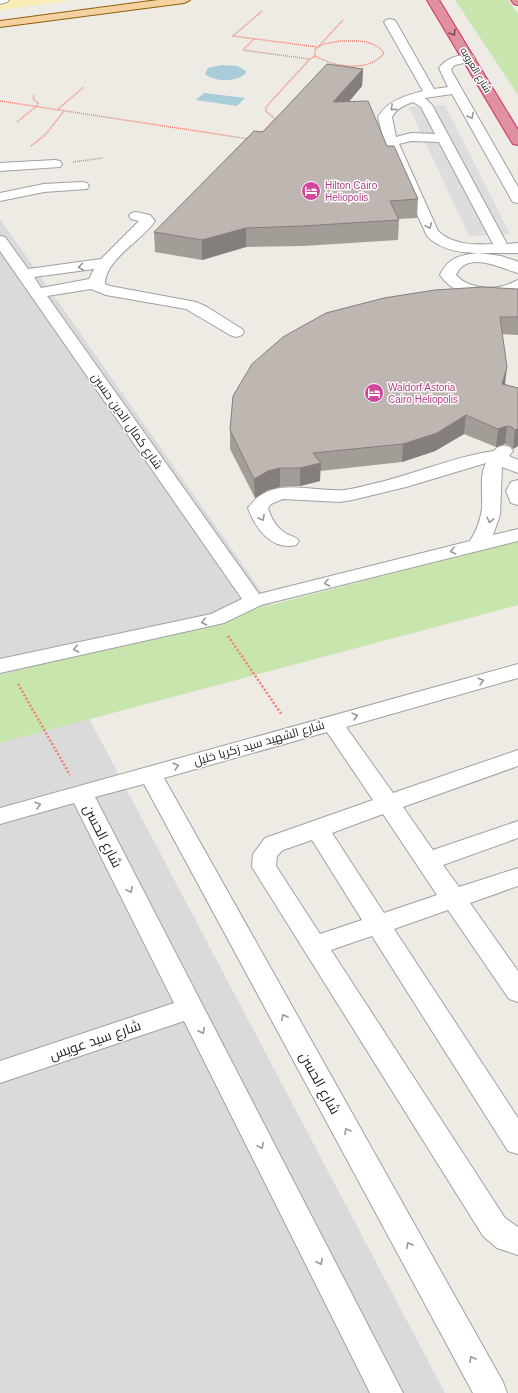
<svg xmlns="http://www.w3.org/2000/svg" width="518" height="1393" font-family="Arial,Cairo,sans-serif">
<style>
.residential{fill:#dbdada}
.grass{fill:#c8e5ad}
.sand{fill:#faecb6}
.parking{fill:#ddd}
.water{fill:#a7cdd8}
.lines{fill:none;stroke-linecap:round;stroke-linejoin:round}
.minor-casing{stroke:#a1a1a1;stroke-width:2}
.major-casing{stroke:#8c610a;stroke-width:2}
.highway-casing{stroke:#cc3065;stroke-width:2}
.path-far1{stroke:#f08073;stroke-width:1.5;stroke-dasharray:1 1;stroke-linecap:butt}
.path{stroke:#f08073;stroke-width:2.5;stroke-dasharray:2 2;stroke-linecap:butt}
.minor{fill:#fff;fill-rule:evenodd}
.major{fill:#f5d1a1;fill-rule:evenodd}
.highway{fill:#e0909f;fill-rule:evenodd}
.wall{fill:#a39d97}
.shaded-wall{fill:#857f7b}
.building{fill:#beb6b0;stroke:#857f7b}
.oneway{stroke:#755158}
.oneway2{stroke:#999}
.labels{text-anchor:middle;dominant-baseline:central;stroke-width:3;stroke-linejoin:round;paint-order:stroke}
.far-street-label{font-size:10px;fill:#1d1d1d;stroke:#fff}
.far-hotel-label{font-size:10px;fill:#b23c85;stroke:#fff;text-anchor:start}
.street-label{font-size:12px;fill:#1d1d1d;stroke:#fff}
.near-street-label{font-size:14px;fill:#1d1d1d;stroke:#fff}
</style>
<rect width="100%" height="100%" fill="#eeeae4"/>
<!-- residential -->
<path class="residential" d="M0 219 302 649 83 707 445 1393H0Z"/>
<!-- grass -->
<g class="grass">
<path d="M455 0H508L518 14V95Z"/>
<path d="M518 541V605L0 743V675Z"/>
</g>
<!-- sand -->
<path class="sand" d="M0 0H74L0 10Z"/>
<!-- parking -->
<path class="parking" d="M445 105 510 234 469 236 409 107Z"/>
<!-- water -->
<g class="water">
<path d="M222 65 237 66 246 71 245 74C235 82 215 82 205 74L208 68Z"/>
<path d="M204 93 245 98 237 106 196 100Z"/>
</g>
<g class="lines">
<defs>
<g id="minor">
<path d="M0 0H9L7 2 0 4Z"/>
<path d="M390 19 394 20 396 22 434 89 448 87 439 68C446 58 462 53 473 55L475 58 473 61 455 65 451 69 452 72 518 187V203L513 202 511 199 452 94 425 98 432 105 507 244 518 243V253H479L501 256 516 261 518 262V273C500 268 467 250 456 275 466 287 488 290 503 286 508 285 513 282 518 280V291L516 292C490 299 457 300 440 275 449 257 460 255 479 253 460 253 441 250 427 236L384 142 378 117C388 100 405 96 423 91L384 22 386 20ZM413 102 421 107 435 134 411 133 396 137 392 117C396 109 404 105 413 102ZM411 141 439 142 493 244C473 245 453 245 438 231L399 144Z"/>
<path d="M55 160 60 161 62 164 60 167 0 171V163Z"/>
<path d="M82 182 87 183 89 186 87 189 44 192 0 201V193L44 184Z"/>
<path d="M136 212 150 215 155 221C143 240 105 259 105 284L110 286 196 302 207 307 242 329 244 332 242 335 236 337 230 335 186 309 106 295 91 289 47 296 259 594 470 541C477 530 481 519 482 507 483 493 479 476 486 463L406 487 352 500 340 502 283 499 271 504 268 508C271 518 276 527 285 533 290 536 295 536 299 541L296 545C272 551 255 528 248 508 272 474 311 493 344 490 352 489 360 487 368 485 411 476 451 457 494 451 499 445 503 445 510 447L513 451 509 456 518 460V473L502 467 500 515 493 535 518 529V541L261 605 224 623 0 673V659L211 614 242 599 0 251V236L5 237 28 269 101 259 139 221 131 219 129 216 131 213ZM94 269 89 279 41 288 34 277Z"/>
<path d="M518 480V505L511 503 506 491 511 482Z"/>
<path d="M518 664V678L346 727 393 793 518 750V766L403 807 433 850 518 821V838L443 865 459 887 518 868V886L470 903 518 971V1002L509 999 448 910 394 929 518 1118V1154L508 1151 372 936 331 950 505 1218 518 1227V1255L497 1248 483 1236 252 867 253 854 265 838 373 800 327 732 164 778 503 1382 507 1393H473L144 784 95 797 403 1393H370L184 1021 0 1083V1061L174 1003 74 803 0 824V808ZM383 814 437 895 384 913 332 833ZM312 840 362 920 320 934 276 866 277 856 283 850Z"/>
</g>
<path id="major" d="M158 0H190L184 3 0 27V21Z"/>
<g id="highway">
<path d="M427 0H439L518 130V145L513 144 511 141Z"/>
<path d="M511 0H518V5L514 4Z"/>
</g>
</defs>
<!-- minor casing -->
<use href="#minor" class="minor-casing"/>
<!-- major casing -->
<use href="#major" class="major-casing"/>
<!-- highway casing -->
<use href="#highway" class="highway-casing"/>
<!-- path-far1 -->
<g class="path-far1">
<path d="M262 11 233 36 317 47"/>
<path d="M254 39 243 50 309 59"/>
<path d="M340 41C355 41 374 39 384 53 369 73 334 67 315 56V49L324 44Z"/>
<path d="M319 46 343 20"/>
<path d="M0 101 249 139"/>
<path d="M58 109 84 87"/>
<path d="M17 122 38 105V103L33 99 34 95"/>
<path d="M261 134 275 119 266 111V107L310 59 315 56"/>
<path d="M31 146 45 135 64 111"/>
<path d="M73 162 103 158"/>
</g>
<!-- path -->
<g class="path">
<path d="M228 636 282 715"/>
<path d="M18 684 70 775"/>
</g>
<!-- minor -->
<use href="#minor" class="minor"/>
<!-- major -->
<use href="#major" class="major"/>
<!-- highway -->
<use href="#highway" class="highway"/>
</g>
<!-- wall -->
<g class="wall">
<path d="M363 69 362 86 349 102 387 146 418 199 417 218 399 219 398 240 303 246 246 247 202 260 155 252 154 232 263 132Z"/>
<path d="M518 289V335L502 334 505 384 518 388V446L513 449 510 446 505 444 496 447 464 434 435 451 402 462 320 471V481L300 486 280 487 268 490 255 498 230 449V430Z"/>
</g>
<!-- shaded-wall -->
<g class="shaded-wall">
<path d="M363 69 362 86 333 120V102Z"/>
<path d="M246 228V247L202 260V240Z"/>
<path d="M507 367 505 385 502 384Z"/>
<path d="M466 415 464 434 435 451 402 462 403 444Z"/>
<path d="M507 426 505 444 496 447 498 429Z"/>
<path d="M518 429V446L513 449 515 430Z"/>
<path d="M321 463 320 481 300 486V468Z"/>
<path d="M280 468V487L268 490 255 498 254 479 268 471Z"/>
</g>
<!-- building -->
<g class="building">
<path d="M327 64 363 69 333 102 368 101 387 146H394L418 199 390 201 399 220 303 226 246 228 202 240 154 232 254 131 263 132Z"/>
<path d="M482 287 518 289V317H500L507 367 502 384 518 388V429L515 430 512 427 507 426 498 429 466 415 437 433 403 444 313 453 321 463 300 468H280L268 471 254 479 230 430 233 396 252 364 283 337 326 313 384 298 435 290Z"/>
</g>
<!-- one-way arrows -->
<defs><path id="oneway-chevron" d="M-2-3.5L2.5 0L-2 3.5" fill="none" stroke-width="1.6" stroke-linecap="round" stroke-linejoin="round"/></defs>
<use class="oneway" href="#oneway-chevron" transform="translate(453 33) rotate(58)"/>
<g class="oneway2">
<use href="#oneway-chevron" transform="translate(393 108) rotate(139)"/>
<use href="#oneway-chevron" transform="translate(471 116) rotate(61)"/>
<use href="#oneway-chevron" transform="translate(429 226) rotate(66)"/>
<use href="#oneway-chevron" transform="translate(81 267) rotate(172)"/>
<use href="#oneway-chevron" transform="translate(262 518) rotate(61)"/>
<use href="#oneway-chevron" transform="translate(490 520) rotate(104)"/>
<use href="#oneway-chevron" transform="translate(453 551) rotate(166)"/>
<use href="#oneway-chevron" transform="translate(327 583) rotate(166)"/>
<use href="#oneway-chevron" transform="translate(204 622) rotate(168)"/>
<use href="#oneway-chevron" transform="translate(76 649) rotate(168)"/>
<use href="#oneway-chevron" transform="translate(481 681) rotate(-16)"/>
<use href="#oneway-chevron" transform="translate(355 716) rotate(-16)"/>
<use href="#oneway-chevron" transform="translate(176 766) rotate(-16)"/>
<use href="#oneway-chevron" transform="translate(38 805) rotate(-16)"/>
<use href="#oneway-chevron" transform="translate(130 890) rotate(63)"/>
<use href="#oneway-chevron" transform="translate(284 1017) rotate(-119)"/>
<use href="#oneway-chevron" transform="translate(202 1031) rotate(63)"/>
<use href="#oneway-chevron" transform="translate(347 1131) rotate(-119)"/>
<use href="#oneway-chevron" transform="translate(261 1146) rotate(63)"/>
<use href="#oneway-chevron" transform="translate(409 1245) rotate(-119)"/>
<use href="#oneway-chevron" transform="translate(320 1262) rotate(63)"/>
<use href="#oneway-chevron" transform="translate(472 1359) rotate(-119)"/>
</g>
<!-- icons -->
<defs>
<symbol id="hotel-disc" viewBox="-11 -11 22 22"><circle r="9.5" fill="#d1479c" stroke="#fff"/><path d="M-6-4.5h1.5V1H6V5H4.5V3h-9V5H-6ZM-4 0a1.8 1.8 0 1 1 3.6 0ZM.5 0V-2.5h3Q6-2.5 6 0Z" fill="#fff"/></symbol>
</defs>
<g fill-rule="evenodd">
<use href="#hotel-disc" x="300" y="180" width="22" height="22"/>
<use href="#hotel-disc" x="363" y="382" width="22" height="22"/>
</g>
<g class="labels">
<!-- far-street labels -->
<g class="far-street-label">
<text transform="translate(476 70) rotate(59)">شارع العروبه</text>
</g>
<!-- far-hotel labels -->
<g class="far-hotel-label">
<text x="325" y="185">Hilton Cairo<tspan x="325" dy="12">Heliopolis</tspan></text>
<text x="388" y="387">Waldorf Astoria<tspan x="388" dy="12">Cairo Heliopolis</tspan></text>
</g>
<!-- street labels -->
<g class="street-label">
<text transform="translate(127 421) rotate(55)">شارع كمال الدين حسين</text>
<text transform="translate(259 743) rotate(-16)">شارع الشهيد سيد زكريا خليل</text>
</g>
<!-- near-street labels -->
<g class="near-street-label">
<text transform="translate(103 836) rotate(63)">شارع الحسن</text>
<text transform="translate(95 1040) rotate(-19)">شارع سيد عويس</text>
<text transform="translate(320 1083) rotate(61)">شارع الحسن</text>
</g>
</g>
</svg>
